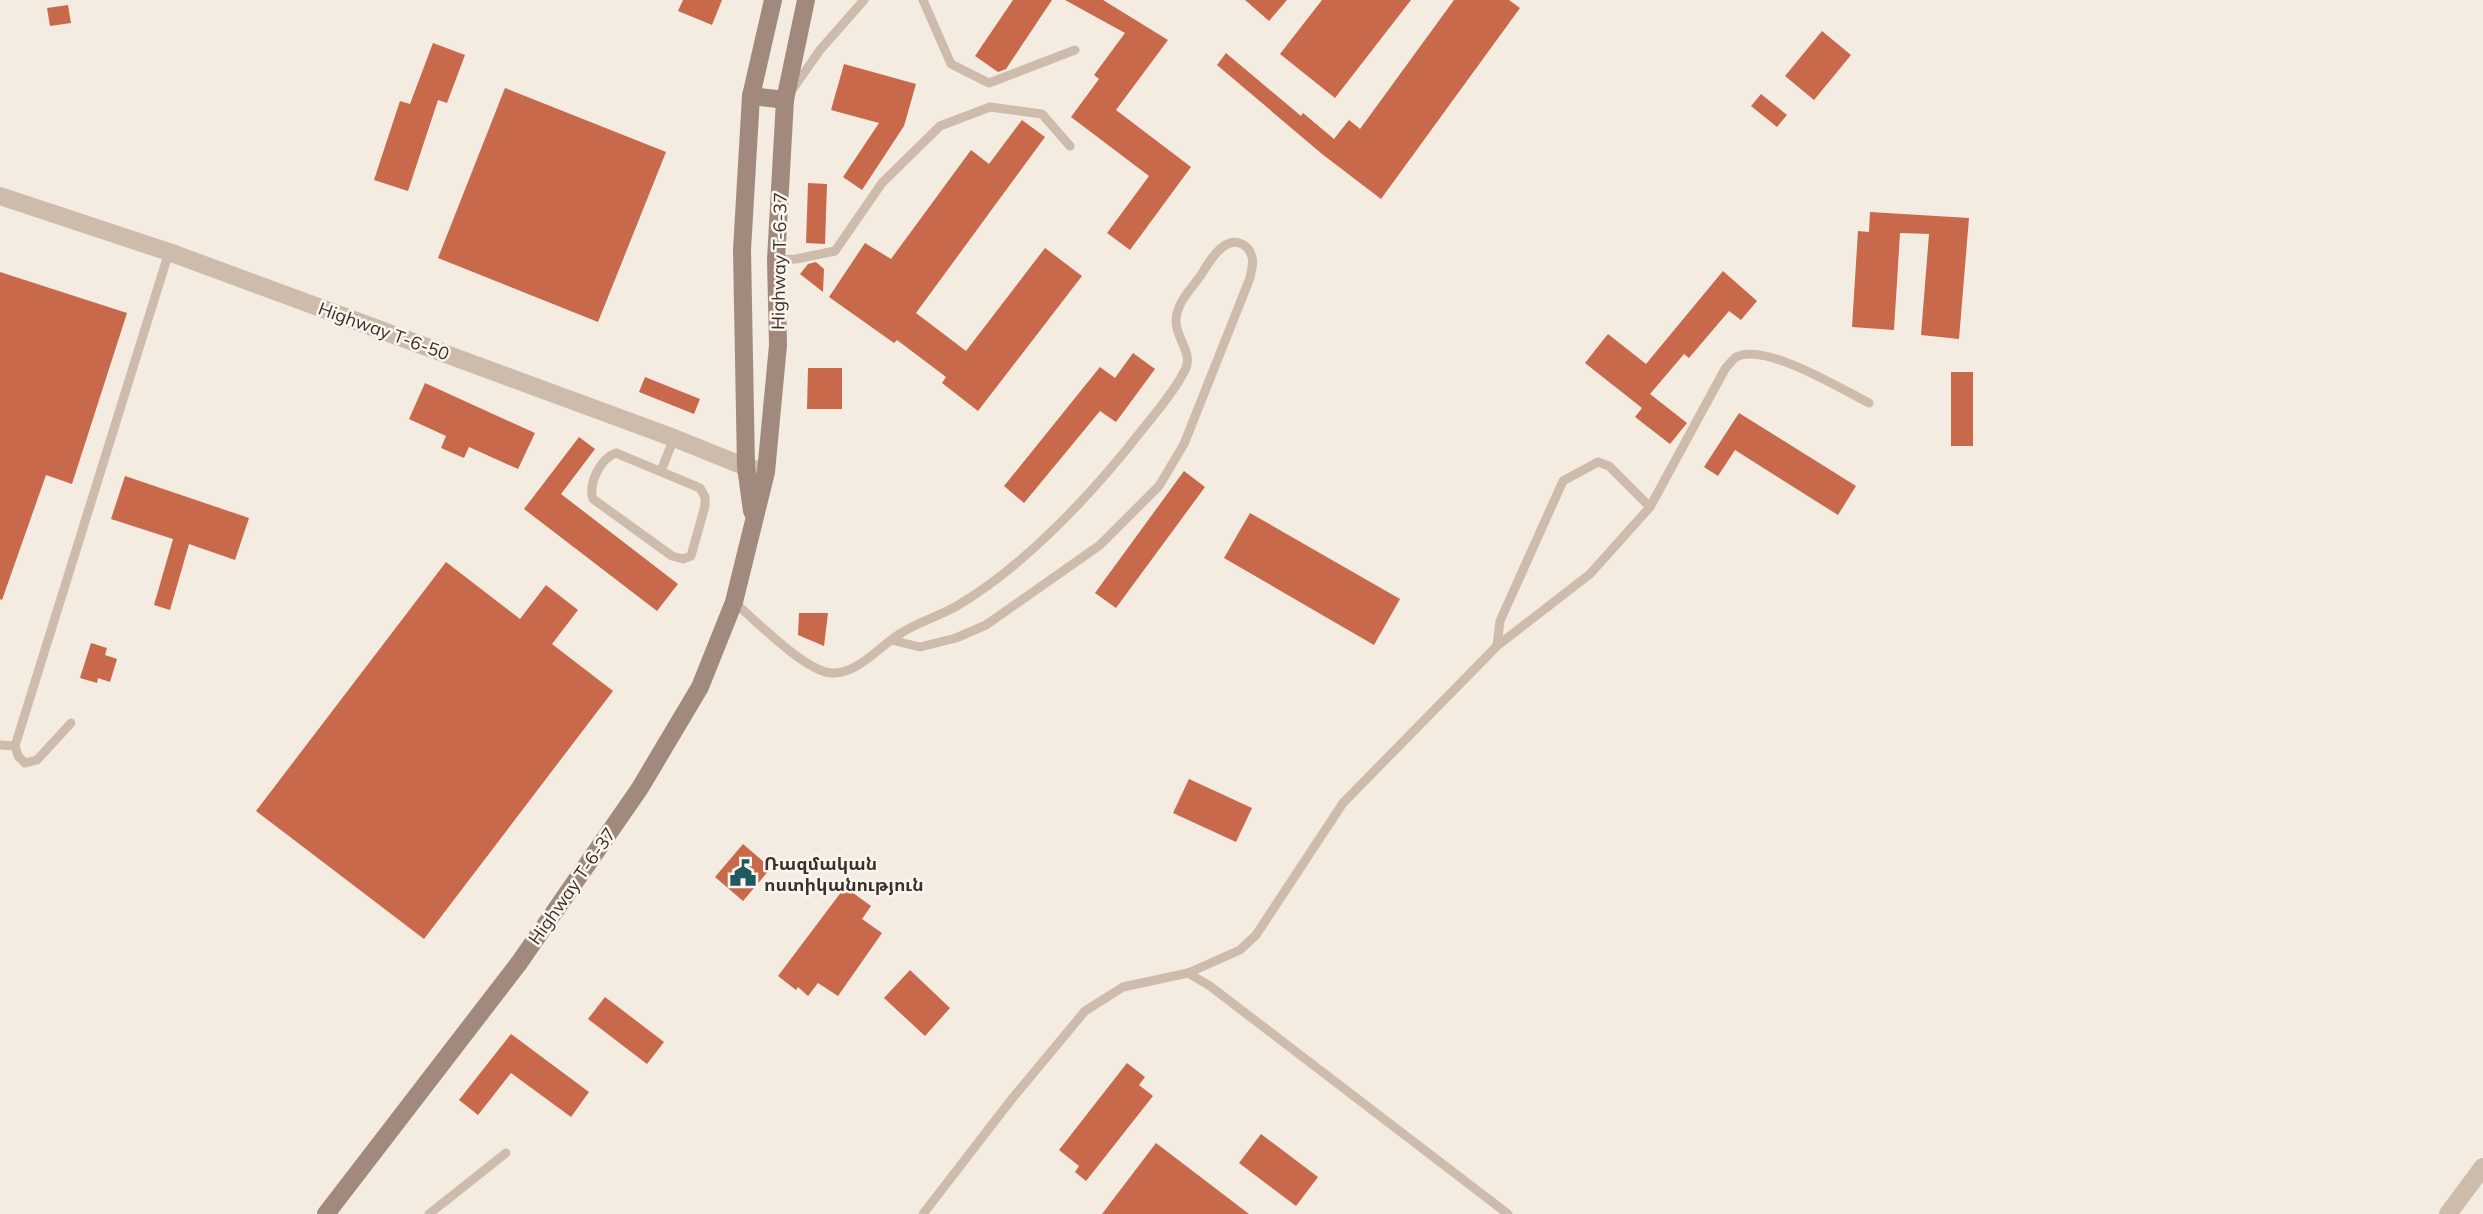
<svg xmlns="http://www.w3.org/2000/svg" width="2483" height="1214" font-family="Mulish,'Noto Sans Armenian',sans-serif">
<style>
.building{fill:#c8694b}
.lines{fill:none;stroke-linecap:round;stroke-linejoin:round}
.service{stroke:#cdbbac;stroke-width:9}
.minor{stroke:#cdbbac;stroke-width:18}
.tertiary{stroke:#cdbbac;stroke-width:18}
.secondary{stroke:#a18a7d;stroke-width:18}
.labels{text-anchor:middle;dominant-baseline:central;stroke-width:5;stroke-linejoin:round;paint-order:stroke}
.street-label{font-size:18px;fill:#3b302b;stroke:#fbf5ee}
.poi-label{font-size:18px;font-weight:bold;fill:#3b302b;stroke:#fbf5ee;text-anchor:start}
</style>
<rect width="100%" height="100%" fill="#f4ebe1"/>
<!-- building -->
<g class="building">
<path d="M683 0H722L712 25 678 11Z"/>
<path d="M1013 0H1052L1006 69 998 72 975 56Z"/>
<path d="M1065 0H1103L1168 40 1116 110 1191 167 1130 250 1107 233 1149 176 1071 117 1099 79 1094 75 1125 33Z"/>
<path d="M1245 0H1287L1269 21Z"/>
<path d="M1322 0H1411L1335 98 1280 54Z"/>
<path d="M1454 0H1509L1520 8 1381 199 1322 154 1217 65 1226 53 1301 116 1303 113 1334 139 1349 120 1360 129Z"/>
<path d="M68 5 71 23 50 26 47 8Z"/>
<path d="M1822 31 1851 55 1814 100 1785 76Z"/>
<path d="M433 43 465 55 447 103 438 100 408 191 374 180 400 101 410 104Z"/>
<path d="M844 64 916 84 904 126 862 190 843 177 879 123 831 110Z"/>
<path d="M505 88 666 152 598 322 438 258Z"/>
<path d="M1761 94 1787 115 1777 127 1751 106Z"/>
<path d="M1022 120 1045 137 916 313 966 351 1045 248 1082 276 978 411 942 383 946 377 897 340 894 343 829 297 865 243 891 259 971 150 989 164Z"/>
<path d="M808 183 827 184 825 244 806 243Z"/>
<path d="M1870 212 1969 218 1959 339 1921 335 1929 234 1900 233 1894 330 1852 327 1858 231 1869 232Z"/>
<path d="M816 262 824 269 823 292 800 274 808 264Z"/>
<path d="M1723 271 1757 301 1741 320 1729 311 1689 358 1684 354 1650 394 1687 423 1670 444 1635 417 1642 408 1585 363 1608 334 1646 364Z"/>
<path d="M0 272 127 313 72 484 46 475 2 600 0 599Z"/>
<path d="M1133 353 1155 369 1116 422 1100 411 1024 503 1004 486 1100 367 1115 378Z"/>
<path d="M808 368H842V409H807Z"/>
<rect x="1951" y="372" width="22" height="74"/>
<path d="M645 377 700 399 694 414 639 392Z"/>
<path d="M425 383 535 433 518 469 469 447 464 458 441 448 446 436 409 419Z"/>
<path d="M1739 413 1856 486 1838 515 1735 450 1718 476 1704 467Z"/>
<path d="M579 437 595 449 561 494 678 584 657 611 524 509Z"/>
<path d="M1184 471 1205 487 1116 608 1095 593Z"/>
<path d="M125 476 249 518 235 560 189 544 170 610 154 605 173 539 111 519Z"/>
<path d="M1250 513 1400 599 1374 645 1224 558Z"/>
<path d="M446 562 520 619 546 585 578 610 552 644 613 691 424 939 256 811Z"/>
<path d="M799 613H828L824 646 798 635Z"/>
<path d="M91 643 107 648 105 655 117 659 110 682 98 678 97 683 80 678Z"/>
<path d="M1189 779 1252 808 1236 842 1173 813Z"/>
<path d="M743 844 771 868 743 901 715 877Z"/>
<path d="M845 887 871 906 862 919 882 933 838 996 818 983 808 996 798 987 796 990 778 976Z"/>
<path d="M910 970 950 1008 925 1036 884 998Z"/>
<path d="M605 997 664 1042 647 1064 588 1019Z"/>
<path d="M511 1034 589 1092 571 1117 511 1073 478 1115 459 1100Z"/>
<path d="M1127 1063 1145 1077 1139 1085 1153 1096 1086 1181 1075 1172 1079 1166 1059 1150Z"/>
<path d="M1261 1134 1318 1177 1296 1206 1239 1163Z"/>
<path d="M1156 1143 1249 1214H1102Z"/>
</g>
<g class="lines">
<!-- service -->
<g class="service">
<path d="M923 0 951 64 989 83 1075 50"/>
<path d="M792 90 820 50 864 0"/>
<path d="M776 260 796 259 835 251 882 183 940 126 990 107 1042 114 1070 146"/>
<path d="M616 453 700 488 705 497V506L691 556 683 559 672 556 593 499C588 483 601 458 616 453Z"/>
<path d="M661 471 674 438"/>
<path d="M1650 507 1725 369C1728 366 1732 360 1736 357 1765 342 1841 389 1869 403"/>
<path d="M734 602C756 621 805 671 831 673 856 675 878 648 898 635 915 623 937 617 955 607 1024 567 1093 493 1142 430 1157 411 1174 392 1185 370 1194 354 1175 337 1176 320 1177 302 1191 289 1201 275 1207 265 1214 253 1224 246 1235 238 1249 244 1252 257 1254 264 1251 272 1250 278L1184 444 1159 486 1100 545 986 625 956 638 920 647 891 640"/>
<path d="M71 723 37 760 25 763 18 756 15 746 169 252"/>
<path d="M0 745 15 746"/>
<path d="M1188 973 1240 950 1256 935 1343 803 1497 646 1590 574 1650 507 1609 466 1598 462 1563 481 1500 621 1497 646"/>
<path d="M429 1214 506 1153"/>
<path d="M923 1214 1011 1100 1085 1011 1123 987 1188 973 1210 986 1508 1214"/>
</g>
<!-- minor -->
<path class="minor" d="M2448 1214 2483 1167"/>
<!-- tertiary -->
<path class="tertiary" d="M0 196 169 252 674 438 746 467 766 472"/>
<!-- secondary -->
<g class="secondary">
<path d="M751 96 785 100"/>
<path d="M752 511 746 467 742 250 751 96 773 0"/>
<path d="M326 1214 519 963 640 788 700 687 734 602 766 472 778 345 776 260 785 100 806 0"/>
</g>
</g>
<!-- icons -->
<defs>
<symbol id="civic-bare" viewBox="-9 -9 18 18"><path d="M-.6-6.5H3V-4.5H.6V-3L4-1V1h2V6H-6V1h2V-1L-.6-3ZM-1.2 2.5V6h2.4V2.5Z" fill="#1f5a5e" stroke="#fbf5ee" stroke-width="2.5" paint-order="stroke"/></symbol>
</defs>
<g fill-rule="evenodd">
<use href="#civic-bare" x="724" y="854" width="38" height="38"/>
</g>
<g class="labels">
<!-- street labels -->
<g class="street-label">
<text transform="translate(779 261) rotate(-89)">Highway T-6-37</text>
<text transform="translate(384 331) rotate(20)">Highway T-6-50</text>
<text transform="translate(572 886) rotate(-55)">Highway T-6-37</text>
</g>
<!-- poi labels -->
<g class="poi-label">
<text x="764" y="863">Ռազմական<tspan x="764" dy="21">ոստիկանություն</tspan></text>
</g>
</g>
</svg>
